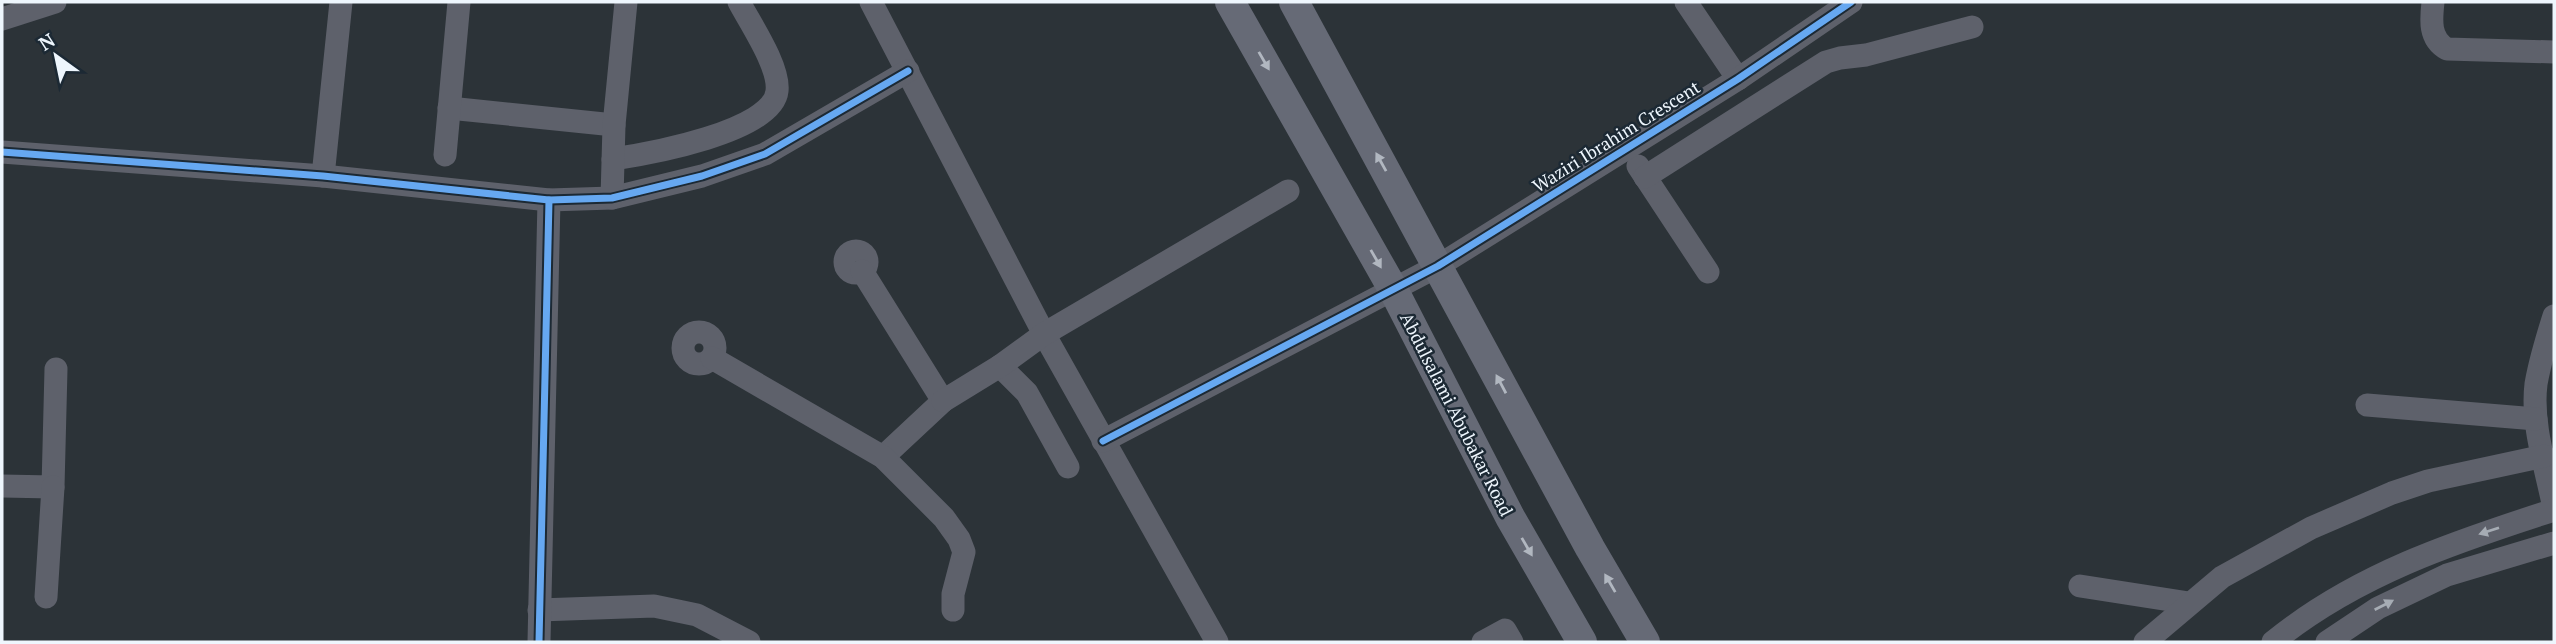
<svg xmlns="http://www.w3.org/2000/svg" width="2556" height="644" font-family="'PT Serif',serif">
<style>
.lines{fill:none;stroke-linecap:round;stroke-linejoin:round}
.minor{stroke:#5e616b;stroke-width:23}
.major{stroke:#666a76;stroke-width:30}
.cycleway-casing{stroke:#1c2934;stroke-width:11}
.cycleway{stroke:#66a8f1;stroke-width:7}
.oneway{fill:#b1b7c0}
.oneway2{fill:#a6acb4}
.labels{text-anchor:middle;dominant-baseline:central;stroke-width:5;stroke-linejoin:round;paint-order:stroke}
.street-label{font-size:18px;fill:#eef6fd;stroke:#1c2934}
</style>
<rect width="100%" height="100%" fill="#2c3338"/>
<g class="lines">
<!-- minor -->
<g class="minor">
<path d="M871 2 1044 334 1217 642"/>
<path d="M1686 2 1738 79"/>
<path d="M2433 2C2431 20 2429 39 2447 49L2554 52"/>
<path d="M2 19 55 2"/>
<path d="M449 108 614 125"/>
<path d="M2 152 323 176 549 200 612 198 702 176 765 154 908 71"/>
<path d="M445 155 459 2"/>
<path d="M613 159C647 154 773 132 777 91 780 67 750 23 739 2"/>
<path d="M1638 166 1708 272"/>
<path d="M323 176 341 2"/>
<path d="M1645 177 1826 62 1840 58 1866 55 1972 27"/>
<path d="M612 198 614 125 626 2"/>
<circle cx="856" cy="262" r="11"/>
<path d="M862 271 943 401 883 457"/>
<path d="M2554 316C2547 338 2540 361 2536 384 2531 424 2546 468 2554 508"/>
<circle cx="699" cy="348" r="16"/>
<path d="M712 358 883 457 944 518 959 539 964 552 953 594V610"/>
<path d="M1000 366 1027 393 1068 467"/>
<path d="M943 401 1000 366 1044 334 1288 191"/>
<path d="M2367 405 2536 419"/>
<path d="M1103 441 1438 266 1738 79 1851 2"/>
<path d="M2 486 53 487 56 369"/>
<path d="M2080 586 2189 603"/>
<path d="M46 597 53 487"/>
<path d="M539 610 654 606 697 615 749 642"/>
<path d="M539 642 549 200"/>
<path d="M1483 642 1505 630 1512 642"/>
<path d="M2145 642 2222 577 2311 528 2392 493 2428 481 2544 456"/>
<path d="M2273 642C2355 575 2454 542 2554 510"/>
<path d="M2327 642 2378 608 2447 575 2554 543"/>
</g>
<!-- major -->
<g class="major">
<path d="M1230 2 1393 289 1510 517 1582 642"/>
<path d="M1294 2 1590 548 1645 642"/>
</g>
<defs>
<g id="cycleway">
<path d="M2 152 323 176 549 200 612 198 702 176 765 154 908 71"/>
<path d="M1103 441 1438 266 1738 79 1851 2"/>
<path d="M539 642 549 200"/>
</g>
</defs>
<!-- cycleway casing -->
<use href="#cycleway" class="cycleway-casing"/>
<!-- cycleway -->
<use href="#cycleway" class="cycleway"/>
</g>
<!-- one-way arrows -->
<defs><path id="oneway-solid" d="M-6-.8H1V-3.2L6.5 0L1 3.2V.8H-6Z" transform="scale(1.75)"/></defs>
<g class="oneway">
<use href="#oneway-solid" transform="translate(1264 61) rotate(60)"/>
<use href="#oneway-solid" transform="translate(1381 162) rotate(-119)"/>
<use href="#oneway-solid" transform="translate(1376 259) rotate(60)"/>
<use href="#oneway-solid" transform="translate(1501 384) rotate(-118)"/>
<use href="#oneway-solid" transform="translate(1527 547) rotate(60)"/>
<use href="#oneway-solid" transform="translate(1610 583) rotate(-120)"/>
</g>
<g class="oneway2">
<use href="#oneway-solid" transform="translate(2489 531) rotate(162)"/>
<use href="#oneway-solid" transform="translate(2384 605) rotate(-27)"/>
</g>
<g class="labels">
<!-- street labels -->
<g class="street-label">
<text transform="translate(1616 136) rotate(-32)">Waziri Ibrahim Crescent</text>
<text transform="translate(1457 414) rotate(63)">Abdulsalami Abubakar Road</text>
</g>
</g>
<!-- border -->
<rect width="2556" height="644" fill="none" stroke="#eef6fd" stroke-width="7"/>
<!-- north arrow -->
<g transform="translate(56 56) rotate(327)" stroke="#1c2934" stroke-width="5" paint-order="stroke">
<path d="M0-5L12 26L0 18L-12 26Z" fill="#eef6fd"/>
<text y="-10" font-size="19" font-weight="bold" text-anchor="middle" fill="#eef6fd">N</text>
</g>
</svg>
